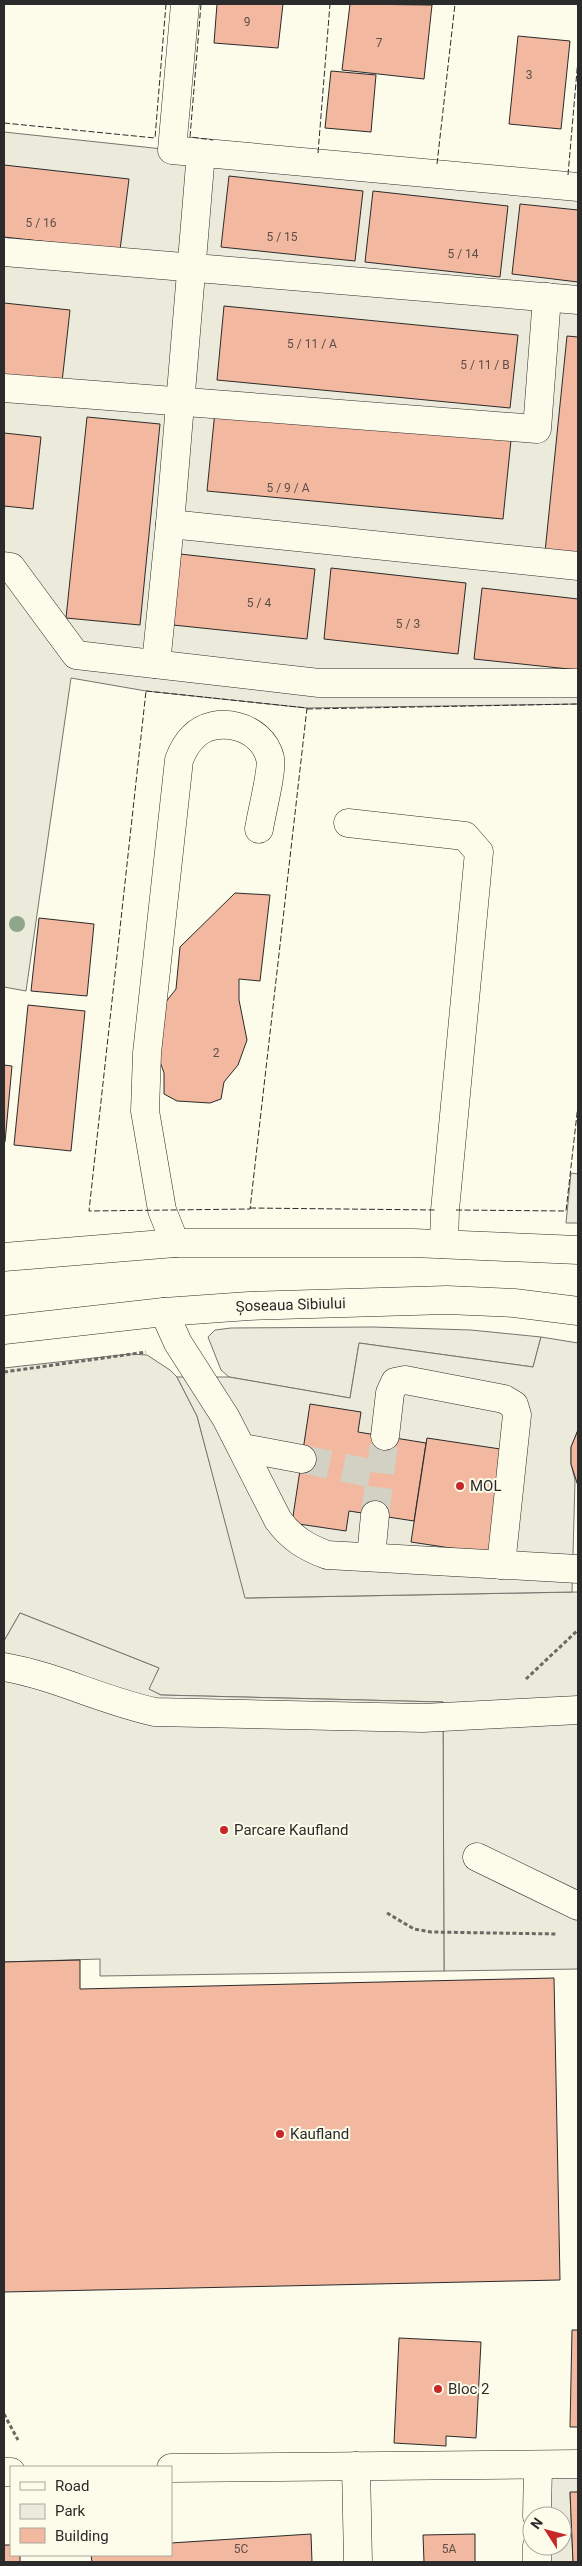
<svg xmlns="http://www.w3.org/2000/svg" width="582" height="2566" font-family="Roboto,sans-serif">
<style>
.green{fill:#ecebdb;stroke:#74746e}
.parking{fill:#eceadb;stroke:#74746e}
.building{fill:#f2b8a0;stroke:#2b2b2b}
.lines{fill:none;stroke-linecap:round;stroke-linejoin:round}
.minor-tunnel{stroke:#d3d1c4;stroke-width:28;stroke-dasharray:28 14;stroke-linecap:butt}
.minor-casing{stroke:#2b2b2b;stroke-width:29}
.major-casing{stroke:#2b2b2b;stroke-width:29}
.path{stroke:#6a6964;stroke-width:3;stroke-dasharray:4 2.5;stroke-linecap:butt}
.minor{stroke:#fdfbea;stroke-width:28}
.major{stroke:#fdfbea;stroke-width:28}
.fence{stroke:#2b2b2b;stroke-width:1;stroke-dasharray:6 2.5;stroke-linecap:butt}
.tree{fill:#8ea78a}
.poi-dot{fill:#c62828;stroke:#fdfbea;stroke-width:2}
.labels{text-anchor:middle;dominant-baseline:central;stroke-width:4;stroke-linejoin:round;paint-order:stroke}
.number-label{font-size:12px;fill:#5d4e48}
.street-label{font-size:15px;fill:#2b2b2b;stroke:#fdfbea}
.poi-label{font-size:15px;fill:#2b2b2b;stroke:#fdfbea;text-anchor:start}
</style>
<rect width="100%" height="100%" fill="#fdfbea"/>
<!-- green -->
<g class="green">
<path d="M4 132 172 150 578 187V704L307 708 146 691 71 678 26 991 4 987Z"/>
<path d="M373 1327 471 1330 541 1337 533 1367 359 1343 350 1398 229 1377 221 1370 208 1337 215 1330 231 1328Z"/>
<path d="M130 1354 147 1355 170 1370 177 1377 197 1416 246 1598 578 1592V1969L444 1971 443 1702 161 1695 148 1689 159 1668 20 1613 4 1641V1368Z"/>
</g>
<!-- parking -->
<g class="parking">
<path d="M571 1173 578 1174V1223H566Z"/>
<path d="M541 1337 578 1343V1430L571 1447V1464L575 1480 572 1592 245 1598 197 1416 177 1377H229L350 1398 359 1343 533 1367Z"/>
<path d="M20 1613 159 1668 149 1689 161 1695 443 1702 444 1971 100 1976V1959L4 1962V1641Z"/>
<path d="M578 2464V2492L570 2493 573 2562H538V2546H562V2516H538V2465Z"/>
</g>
<!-- building -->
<g class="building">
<path d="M217 4H283L278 48 214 43Z"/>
<path d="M350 4 432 5 424 79 342 70Z"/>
<path d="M518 36 570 41 561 129 509 124Z"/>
<path d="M331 71 376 75 371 132 325 128Z"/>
<path d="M4 165 129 179 120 250 4 237Z"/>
<path d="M229 176 363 191 355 261 221 247Z"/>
<path d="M373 191 508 206 500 277 365 262Z"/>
<path d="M520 204 578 210V282L512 274Z"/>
<path d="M4 303 70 310 62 382 4 376Z"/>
<path d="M224 306 518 335 510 408 217 380Z"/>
<path d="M567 336 578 337V555L545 552Z"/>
<path d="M215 411 511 440 503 519 207 491Z"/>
<path d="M87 417 160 424 140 625 66 618Z"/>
<path d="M4 433 41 437 33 509 4 506Z"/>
<path d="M180 554 315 569 307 639 173 625Z"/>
<path d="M331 568 466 583 458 654 324 639Z"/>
<path d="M482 588 578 599V670L474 659Z"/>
<path d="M235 893 270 895 260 981 239 979V1000L247 1040 238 1065 224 1082 221 1099 210 1103 177 1101 164 1094V1073L158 1056 165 1003 176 989 180 947Z"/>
<path d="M39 918 94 924 87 996 31 991Z"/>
<path d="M28 1005 85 1011 71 1151 14 1145Z"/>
<path d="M4 1065 12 1066 5 1142H4Z"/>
<path d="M310 1404 361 1412 358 1432 426 1443 414 1521 349 1511 346 1531 292 1523Z"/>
<path d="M578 1430V1486L571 1464V1447Z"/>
<path d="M427 1438 507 1450 490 1554 411 1542Z"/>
<path d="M80 1960V1989L554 1978 560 2280 4 2292V1962Z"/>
<path d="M572 2330H578V2427H570Z"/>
<path d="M399 2338 481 2342 476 2438 446 2436V2446L394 2443Z"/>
<path d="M570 2492H578V2562H573Z"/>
<path d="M311 2534 312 2562H92L91 2555H171V2543Z"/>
<path d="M475 2534V2562H424L423 2535Z"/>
<path d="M4 2545H11V2555H20V2562H4Z"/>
</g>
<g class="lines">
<!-- minor-tunnel -->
<g class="minor-tunnel">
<path d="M302 1459 379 1475"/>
<path d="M375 1515 385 1436"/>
</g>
<defs>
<g id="minor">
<path d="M185 4 172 150 578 187"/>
<path d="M201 153 170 524 578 566"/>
<path d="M4 252 578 300"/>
<path d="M4 388 537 429 547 297"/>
<path d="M4 566 11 567 76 655 319 683H578"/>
<path d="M156 664 170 524"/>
<path d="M348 823 465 836 479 852 445 1210 444 1244"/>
<path d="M175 1243 162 1210 145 1111 147 1053 179 760C182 752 186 744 193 737 215 714 262 725 270 758 273 769 261 815 259 829"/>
<path d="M164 1312 178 1343 226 1418 278 1520C292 1539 306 1547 327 1555L578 1569"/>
<path d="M385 1436 390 1393 395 1382 405 1380 504 1399 514 1405 517 1415 501 1565"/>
<path d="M243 1448 302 1459"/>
<path d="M371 1557 375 1515"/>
<path d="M4 1667C56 1676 103 1701 155 1712L423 1718 578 1710"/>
<path d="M477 1857 578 1906"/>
<path d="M356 2466 358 2562"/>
<path d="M171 2468 578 2464"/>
<path d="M4 2472H11"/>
<path d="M537 2516 538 2465"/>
<path d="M537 2562V2546"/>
</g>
<g id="major">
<path d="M4 1257 175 1243H413L578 1250"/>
<path id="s1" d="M4 1330 164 1312 249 1306 447 1300 514 1303 578 1311"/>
</g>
</defs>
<!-- minor casing -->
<use href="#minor" class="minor-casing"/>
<!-- major casing -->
<use href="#major" class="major-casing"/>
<!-- path -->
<g class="path">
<path d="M4 1372 146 1352"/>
<path d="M526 1679 578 1630"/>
<path d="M387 1913 414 1929 431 1932 557 1934"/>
<path d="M4 2414 18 2440"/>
</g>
<!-- minor -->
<use href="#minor" class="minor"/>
<!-- major -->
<use href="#major" class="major"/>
<!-- fence -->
<g class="fence">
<path d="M201 4 190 137 213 140"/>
<path d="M4 123 155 138 166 4"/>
<path d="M318 153 330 4"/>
<path d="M437 164 455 4"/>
<path d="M568 175 578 59"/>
<path d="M146 691 307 708 250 1209 89 1211Z"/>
<path d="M307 709 578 704"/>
<path d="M250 1208 436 1210"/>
<path d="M456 1210 566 1211 578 1105"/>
</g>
</g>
<!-- trees -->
<circle class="tree" cx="17" cy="924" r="8"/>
<!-- markers -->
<g class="poi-dot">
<circle cx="460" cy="1486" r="5"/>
<circle cx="224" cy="1830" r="5"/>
<circle cx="280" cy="2134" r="5"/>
<circle cx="438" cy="2389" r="5"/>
</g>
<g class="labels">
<!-- number labels -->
<g class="number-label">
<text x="247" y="22">9</text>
<text x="379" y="43">7</text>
<text x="529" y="75">3</text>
<text x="41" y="223">5 / 16</text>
<text x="282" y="237">5 / 15</text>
<text x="463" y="254">5 / 14</text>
<text x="312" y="344">5 / 11 / A</text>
<text x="485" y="365">5 / 11 / B</text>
<text x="288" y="488">5 / 9 / A</text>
<text x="259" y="603">5 / 4</text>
<text x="408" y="624">5 / 3</text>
<text x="216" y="1053">2</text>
<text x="241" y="2549">5C</text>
<text x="449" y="2549">5A</text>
</g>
<!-- street labels -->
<g class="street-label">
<text stroke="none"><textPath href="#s1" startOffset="288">Șoseaua Sibiului</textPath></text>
</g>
<!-- poi labels -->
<g class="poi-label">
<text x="470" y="1486">MOL</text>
<text x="234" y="1830">Parcare Kaufland</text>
<text x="290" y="2134">Kaufland</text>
<text x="448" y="2389">Bloc 2</text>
</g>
</g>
<!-- border -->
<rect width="582" height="2566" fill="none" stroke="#2b2b2b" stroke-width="10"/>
<!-- legend -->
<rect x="10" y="2466" width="162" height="90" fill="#fdfbea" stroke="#a9a89e"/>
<rect x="20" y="2482" width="25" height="8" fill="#fdfbea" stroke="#a9a89e"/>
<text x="55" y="2491" font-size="15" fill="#2b2b2b">Road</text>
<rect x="20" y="2504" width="25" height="15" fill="#ecebdb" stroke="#a9a89e"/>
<text x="55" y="2516" font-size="15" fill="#2b2b2b">Park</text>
<rect x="20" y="2528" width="25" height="15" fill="#f2b8a0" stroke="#a9a89e"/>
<text x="55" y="2541" font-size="15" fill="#2b2b2b">Building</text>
<!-- north arrow -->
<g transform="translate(547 2531) rotate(306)"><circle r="24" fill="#fdfbea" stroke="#a9a89e"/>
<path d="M0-4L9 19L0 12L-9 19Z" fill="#c62828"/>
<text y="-8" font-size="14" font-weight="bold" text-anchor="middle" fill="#2b2b2b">N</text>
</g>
</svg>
